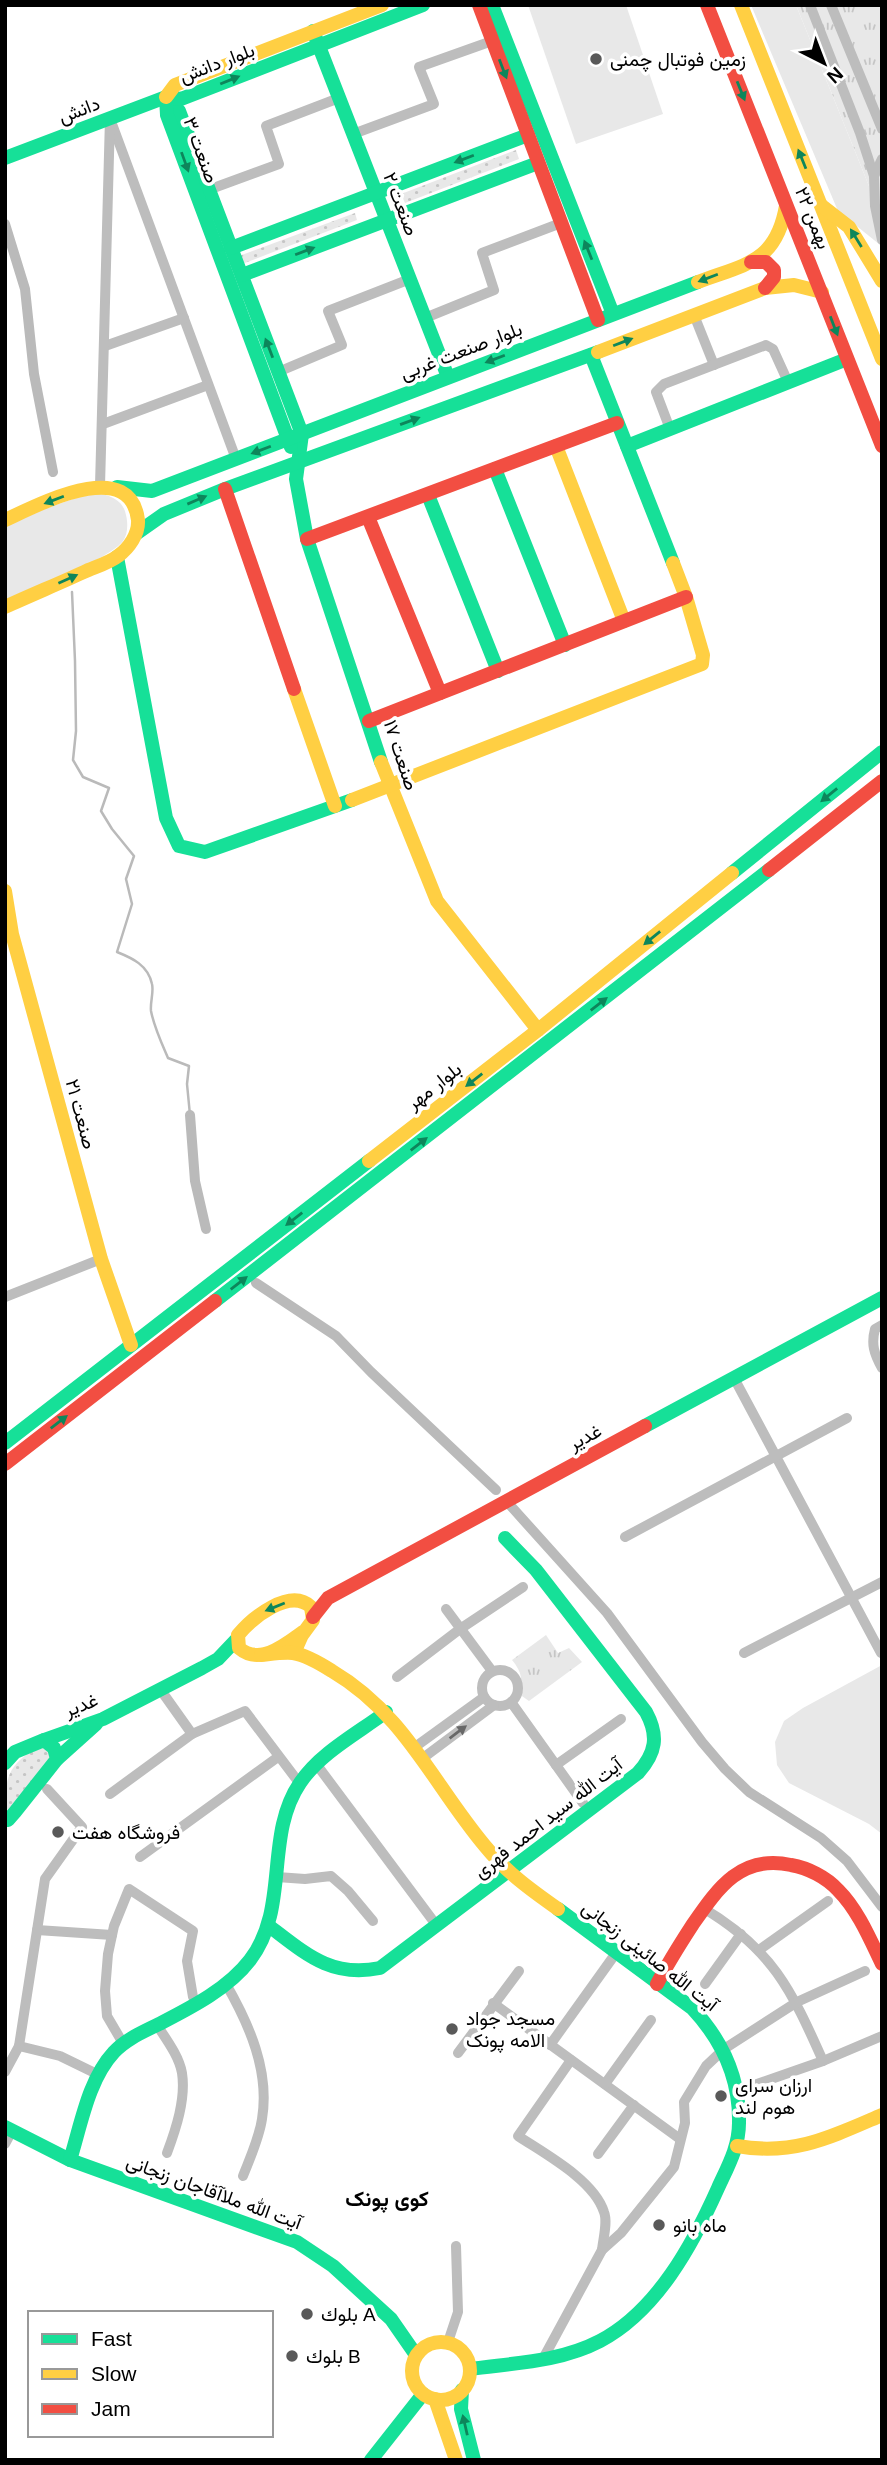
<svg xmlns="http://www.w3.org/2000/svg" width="887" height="2465" font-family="Helvetica,Vazirmatn,sans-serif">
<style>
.grass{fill:url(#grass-dots)}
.park{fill:url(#park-tufts)}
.garden{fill:#e8e8e8}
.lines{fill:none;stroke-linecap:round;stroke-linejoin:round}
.stream{stroke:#bababa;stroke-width:2.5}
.canal{stroke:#bababa;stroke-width:10}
.street{stroke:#bdbdbd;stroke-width:10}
.fast{stroke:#16e098;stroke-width:14}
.slow{stroke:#ffcf43;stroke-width:14}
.jam{stroke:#f24e42;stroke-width:14}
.oneway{fill:#0d865b}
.oneway2{fill:#686868}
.poi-dot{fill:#595959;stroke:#fff;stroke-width:2.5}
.labels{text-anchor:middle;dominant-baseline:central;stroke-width:7;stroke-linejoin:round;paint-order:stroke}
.poi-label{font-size:19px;fill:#000;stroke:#fff;text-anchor:start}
.street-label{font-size:19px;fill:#000;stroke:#fff}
.neighbourhood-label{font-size:21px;font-weight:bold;fill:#000;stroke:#fff}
</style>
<defs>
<pattern id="grass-dots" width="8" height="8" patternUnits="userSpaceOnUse" patternTransform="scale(1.75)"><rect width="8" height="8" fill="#e8e8e8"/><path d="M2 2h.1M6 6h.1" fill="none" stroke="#c5c5c5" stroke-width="1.8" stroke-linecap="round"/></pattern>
<pattern id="park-tufts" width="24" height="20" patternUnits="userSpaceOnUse" patternTransform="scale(1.75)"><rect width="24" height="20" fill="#e8e8e8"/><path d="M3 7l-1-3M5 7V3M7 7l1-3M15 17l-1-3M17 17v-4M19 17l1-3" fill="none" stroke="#c5c5c5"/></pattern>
</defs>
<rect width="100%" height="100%" fill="#fff"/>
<!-- grass -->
<g class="grass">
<path d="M516 150 519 159 405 203 401 194Z"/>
<path d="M355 213 357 220 242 264 239 256Z"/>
<path d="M40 1746 50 1747 52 1757 15 1806 8 1809 5 1808C5 1775 10 1763 40 1746Z"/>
</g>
<!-- park -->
<g class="park">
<path d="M796 5H882V246L871 191Z"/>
<path d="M546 1635 558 1653 569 1648 582 1662 529 1701 519 1694C523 1680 522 1672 512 1660Z"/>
</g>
<!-- garden -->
<g class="garden">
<path d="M528 5H626L663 114 576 144Z"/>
<path d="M751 5H796L871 191 879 244 838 211Z"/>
<path d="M93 492C107 495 123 498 126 515 128 523 128 534 123 541 110 559 30 590 5 601V523Z"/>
<path d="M882 1665V1834L869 1824 789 1783 777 1765 775 1742 784 1721 803 1708Z"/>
</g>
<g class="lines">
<!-- stream -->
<path class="stream" d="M72 592 75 661 76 731 73 760 83 777 109 788 101 811 112 829 134 856 126 879 132 904 117 952C132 958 148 965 152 984 154 992 150 1002 151 1011 154 1027 162 1044 168 1058L189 1066 187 1084 190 1115"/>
<!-- canal -->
<g class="canal">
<path d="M5 224 25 289 34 374 53 472"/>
<path d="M190 1115 195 1181 206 1229"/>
<path d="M256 1283 336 1336 371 1372 496 1490"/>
<path d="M509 1504 607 1613 702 1742 725 1769 749 1792 821 1838 847 1861 882 1907"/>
</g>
<!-- street -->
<g class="street">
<path d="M810 5 860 133 874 176 875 206 882 240"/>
<path d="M831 5 882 129"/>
<path d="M112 124 236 459"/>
<path d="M353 134 434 104 419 67 492 41"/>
<path d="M874 176 882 159"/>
<path d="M208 190 279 164 266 126 339 98"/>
<path d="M694 315 714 365"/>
<path d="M425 318 494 290 482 253 561 223"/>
<path d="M105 346 184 318"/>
<path d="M278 372 342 345 328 311 410 279"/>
<path d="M103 424 208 385"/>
<path d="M670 429 656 392 664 384 766 345 773 349 788 382"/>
<path d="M100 486 110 118"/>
<path d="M5 1297 101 1259"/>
<path d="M882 1325 875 1329C871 1344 874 1354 882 1368"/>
<path d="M734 1378 881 1653"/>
<path d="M625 1537 847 1418"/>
<path d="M446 1609 492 1671"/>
<path d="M744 1653 882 1582"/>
<circle cx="500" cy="1688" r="18"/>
<path d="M397 1677 460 1629 523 1587"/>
<path d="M511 1702 583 1803"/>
<path d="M192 1734 245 1711 300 1784"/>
<path d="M415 1747 484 1697"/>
<path d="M423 1758 494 1705"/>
<path d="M317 1765 437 1926"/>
<path d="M556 1765 621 1719"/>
<path d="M110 1794 192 1734 160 1689"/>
<path d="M140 1857 278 1757"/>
<path d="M277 1877 305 1879 331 1876 348 1891 373 1921"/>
<path d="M703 1908C772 1949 791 1989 823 2061"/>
<path d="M37 1930 112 1935"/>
<path d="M759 1950 828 1901"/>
<path d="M226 1984C249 2024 270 2071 262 2119 259 2139 250 2158 243 2176"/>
<path d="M705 1984 741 1934"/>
<path d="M493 2003 680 2139"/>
<path d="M157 2025C166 2039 179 2056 182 2073 186 2099 176 2129 167 2153"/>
<path d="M124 2045 107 2016 105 1991 108 1954 114 1926 129 1889 193 1931 187 1961 193 1997"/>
<path d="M550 2045 616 1953"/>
<path d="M19 2046 60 2056 99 2075"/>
<path d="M458 2053 519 1971"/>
<path d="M571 2060 518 2136C545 2154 594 2180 604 2212 608 2222 603 2239 602 2250"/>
<path d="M5 2072 19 2046 45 1879 82 1827 47 1789"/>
<path d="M605 2084 651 2020"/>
<path d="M737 2091 823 2061 882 2036"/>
<path d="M5 2144 12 2131"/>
<path d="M598 2154 634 2105"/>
<path d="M448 2342 458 2312 456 2246"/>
<path d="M544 2357 602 2250 621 2233 674 2167 685 2123 684 2102 706 2066 724 2049 797 2002 865 1971"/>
</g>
<!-- fast -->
<g class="fast">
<path d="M492 5 613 314"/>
<path d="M313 31 448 377"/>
<path d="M166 97 179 111 302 434 296 479 307 539 381 762"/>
<path d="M166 97 167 115 291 447"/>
<path d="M5 158 166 97 181 99 423 5"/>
<path d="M231 248 528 135"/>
<path d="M242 275 538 163"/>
<path d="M591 355 673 563"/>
<path d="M627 446 847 359"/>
<path d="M495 469 565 645"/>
<path d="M117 487 152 491 698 282"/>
<path d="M428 495 498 671"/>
<path d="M137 533 164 514 225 489 598 352"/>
<path d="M117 557 166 818 179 846 205 852 352 800"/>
<path d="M732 873 882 752"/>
<path d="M215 1301 769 870"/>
<path d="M645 1426 882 1298"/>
<path d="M5 1443 369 1161"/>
<path d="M44 1740 103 1719 202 1668 218 1659 237 1639"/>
<path d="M57 1759 96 1724"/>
<path d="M5 1763 15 1752 44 1740 54 1748 57 1759 15 1812 8 1820 5 1819"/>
<path d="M269 1926C306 1954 331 1978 380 1968L638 1773C656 1753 659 1736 646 1712L536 1570 505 1538"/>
<path d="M5 2127 70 2160 297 2242 333 2266 391 2319 416 2355"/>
<path d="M70 2160C81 2125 88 2080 114 2052 126 2039 143 2032 159 2024 190 2008 228 1989 250 1960 290 1908 264 1836 300 1783 320 1753 358 1733 386 1712"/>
<path d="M470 2369C513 2363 560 2362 600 2341 657 2311 693 2244 718 2188 728 2166 739 2147 739 2123 740 2078 722 2040 692 2008L558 1909"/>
<path d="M462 2390 461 2409 474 2460"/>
<path d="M371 2460 423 2394"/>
</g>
<!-- slow -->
<g class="slow">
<path d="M741 5 882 359"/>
<path d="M166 97 175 85 382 5"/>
<path d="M822 206 849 227 882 281"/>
<path d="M698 282C745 264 776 263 786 206"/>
<path d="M598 352 765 288 794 285 822 292"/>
<path d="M556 446 624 621"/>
<path d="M5 520C36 506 130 455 138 520 139 534 129 548 118 556 109 563 95 567 84 572 58 584 31 595 5 607"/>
<path d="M294 689 335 806"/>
<path d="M381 762 437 901 538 1030"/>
<path d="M352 800 702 664 703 655 686 597 673 563"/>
<path d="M5 891 12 934 101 1259 131 1345"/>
<path d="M369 1161 538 1030 732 873"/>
<path d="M294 1653 302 1635 313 1620 311 1607C290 1587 252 1618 238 1635L239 1648C260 1666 285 1645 303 1632"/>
<path d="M261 1655C271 1654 283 1652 293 1653 306 1655 321 1664 332 1671 405 1714 433 1784 485 1846 506 1872 531 1890 558 1909"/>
<path d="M737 2146C794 2156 831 2137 882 2115"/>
<circle cx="441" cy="2371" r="29"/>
<path d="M435 2399 456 2460"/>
</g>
<!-- jam -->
<g class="jam">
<path d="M479 5 598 320"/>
<path d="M707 5 882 446"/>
<path d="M751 262H766L774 270V277L765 288"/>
<path d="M225 489 294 689"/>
<path d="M368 517 440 693"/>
<path d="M307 539 617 423"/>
<path d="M369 721 686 597"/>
<path d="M769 870 882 781"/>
<path d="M5 1464 215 1301"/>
<path d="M313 1617 328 1598 645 1426"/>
<path d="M657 1984C668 1963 680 1944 693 1924 718 1888 741 1854 791 1865 808 1868 826 1877 838 1890 858 1910 870 1939 882 1964"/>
</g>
</g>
<!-- one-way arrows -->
<defs><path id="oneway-solid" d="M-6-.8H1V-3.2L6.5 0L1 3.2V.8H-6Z" transform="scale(1.75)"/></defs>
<g class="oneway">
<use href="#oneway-solid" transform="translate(503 69) rotate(69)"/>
<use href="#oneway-solid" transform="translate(230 80) rotate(-22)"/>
<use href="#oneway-solid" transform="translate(741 91) rotate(68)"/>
<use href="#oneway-solid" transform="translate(464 159) rotate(159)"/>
<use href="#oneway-solid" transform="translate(802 159) rotate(-112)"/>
<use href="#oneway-solid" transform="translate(185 162) rotate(70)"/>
<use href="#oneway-solid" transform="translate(856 238) rotate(-122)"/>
<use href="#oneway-solid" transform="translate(588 250) rotate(-112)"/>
<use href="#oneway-solid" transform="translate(305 251) rotate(-21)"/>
<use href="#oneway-solid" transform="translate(708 278) rotate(159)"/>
<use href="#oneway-solid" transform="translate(834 326) rotate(69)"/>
<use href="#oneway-solid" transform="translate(623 342) rotate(-21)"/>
<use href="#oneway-solid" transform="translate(269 348) rotate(-111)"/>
<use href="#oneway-solid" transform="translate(495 359) rotate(159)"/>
<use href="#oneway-solid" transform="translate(410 421) rotate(-20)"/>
<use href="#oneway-solid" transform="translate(261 450) rotate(159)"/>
<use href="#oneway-solid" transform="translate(54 500) rotate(159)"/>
<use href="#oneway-solid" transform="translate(197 500) rotate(-23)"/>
<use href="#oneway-solid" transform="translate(68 579) rotate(-24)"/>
<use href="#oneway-solid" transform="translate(829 795) rotate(141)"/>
<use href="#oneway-solid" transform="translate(652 938) rotate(141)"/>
<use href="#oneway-solid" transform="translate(599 1004) rotate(-38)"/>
<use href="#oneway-solid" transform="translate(474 1080) rotate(142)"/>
<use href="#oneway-solid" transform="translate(419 1144) rotate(-38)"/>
<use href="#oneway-solid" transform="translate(294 1219) rotate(142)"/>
<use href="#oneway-solid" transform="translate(239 1283) rotate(-38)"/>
<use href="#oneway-solid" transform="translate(59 1422) rotate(-38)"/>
<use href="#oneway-solid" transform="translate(275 1607) rotate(158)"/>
<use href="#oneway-solid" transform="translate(465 2425) rotate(-103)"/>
</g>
<use class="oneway2" href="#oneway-solid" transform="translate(458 1732) rotate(-37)"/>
<!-- markers -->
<g class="poi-dot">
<circle cx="596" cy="59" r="7"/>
<circle cx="58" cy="1832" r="7"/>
<circle cx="452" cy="2029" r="7"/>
<circle cx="721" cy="2096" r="7"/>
<circle cx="659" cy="2225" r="7"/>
<circle cx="307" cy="2314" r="7"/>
<circle cx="292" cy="2356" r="7"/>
</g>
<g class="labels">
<!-- poi labels -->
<g class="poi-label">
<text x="610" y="59">زمین فوتبال چمنی</text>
<text x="72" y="1832">فروشگاه هفت</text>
<text x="466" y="2018">مسجد جواد<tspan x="466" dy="22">الامه پونک</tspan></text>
<text x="735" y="2085">ارزان سرای<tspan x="735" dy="22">هوم لند</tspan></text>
<text x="673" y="2225">ماه بانو</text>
<text x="321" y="2314">بلوك A</text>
<text x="306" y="2356">بلوك B</text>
</g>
<!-- street labels -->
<g class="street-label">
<text transform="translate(217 63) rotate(-21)">بلوار دانش</text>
<text transform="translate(79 110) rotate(-21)">دانش</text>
<text transform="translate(201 150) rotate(70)">صنعت ۳</text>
<text transform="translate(401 204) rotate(69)">صنعت ۲</text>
<text transform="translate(813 218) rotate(68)">۲۲ بهمن</text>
<text transform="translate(461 351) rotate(-21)">بلوار صنعت غربی</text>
<text transform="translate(401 755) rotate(72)">صنعت ۱۷</text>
<text transform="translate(434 1086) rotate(-38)">بلوار مهر</text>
<text transform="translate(81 1114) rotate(75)">صنعت ۲۱</text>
<text transform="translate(585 1437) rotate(-28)">غدیر</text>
<text transform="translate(81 1705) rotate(-21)">غدیر</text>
<text transform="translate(548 1818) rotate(-38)">آیت الله سید احمد فهری</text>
<text transform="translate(650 1956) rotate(38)">آیت الله صائینی زنجانی</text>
<text transform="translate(214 2192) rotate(20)">آیت الله ملاآقاجان زنجانی</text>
</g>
<!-- neighbourhood labels -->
<g class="neighbourhood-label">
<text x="387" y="2198">کوی پونک</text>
</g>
</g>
<!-- border -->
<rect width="887" height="2465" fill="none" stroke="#000000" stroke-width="14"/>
<!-- legend -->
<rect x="28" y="2311" width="245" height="126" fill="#ffffff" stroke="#999999" stroke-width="2"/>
<rect x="42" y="2334" width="35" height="10" fill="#16e098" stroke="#999999" stroke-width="2"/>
<text x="91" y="2346" font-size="21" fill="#000000">Fast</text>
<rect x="42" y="2369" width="35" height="10" fill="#ffcf43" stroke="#999999" stroke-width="2"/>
<text x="91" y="2381" font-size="21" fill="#000000">Slow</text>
<rect x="42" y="2404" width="35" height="10" fill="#f24e42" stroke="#999999" stroke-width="2"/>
<text x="91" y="2416" font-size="21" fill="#000000">Jam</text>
<!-- north arrow -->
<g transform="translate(824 63) rotate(138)" stroke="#ffffff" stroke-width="5" paint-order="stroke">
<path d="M0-5L12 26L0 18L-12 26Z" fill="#000000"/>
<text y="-10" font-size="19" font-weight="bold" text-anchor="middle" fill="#000000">N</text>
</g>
</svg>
